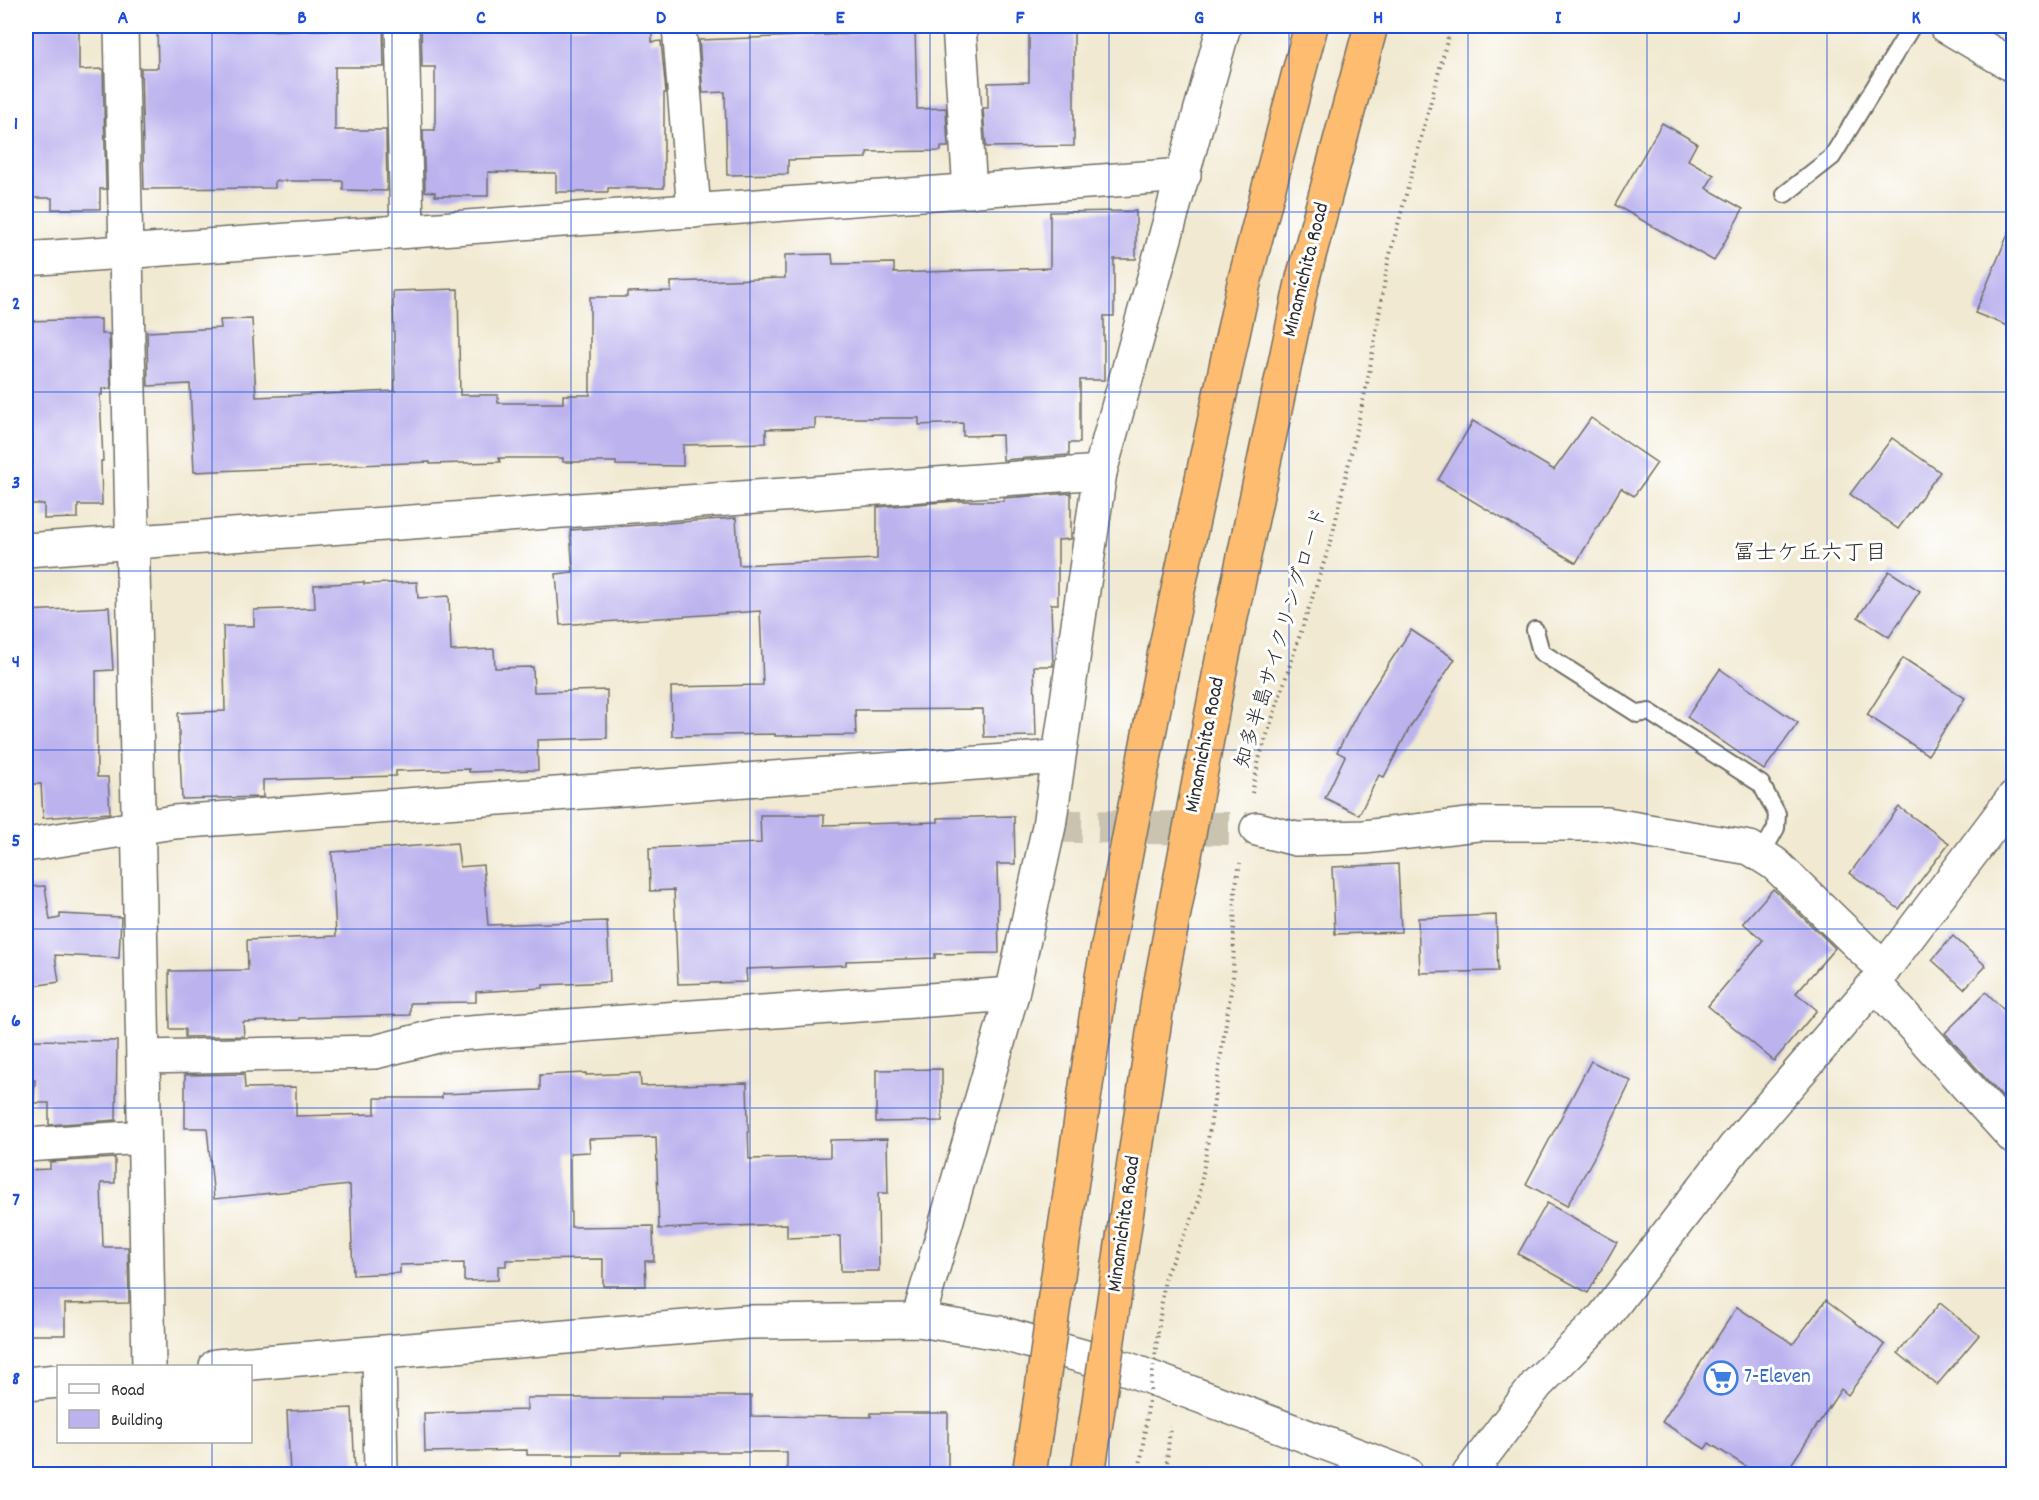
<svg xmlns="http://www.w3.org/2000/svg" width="2039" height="1500" font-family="Dekko,'Klee One',sans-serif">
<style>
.building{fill:#bcb3ee}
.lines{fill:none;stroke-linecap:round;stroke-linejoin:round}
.minor-tunnel{stroke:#c9c3b0;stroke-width:33;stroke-dasharray:33 16;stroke-linecap:butt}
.service-casing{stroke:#706e65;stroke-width:20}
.minor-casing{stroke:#706e65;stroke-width:36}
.tertiary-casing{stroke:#706e65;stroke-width:36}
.motorway-casing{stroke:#706e65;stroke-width:36}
.path{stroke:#706e65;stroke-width:4;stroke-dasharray:1.5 4.5;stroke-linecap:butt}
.service{stroke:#fff;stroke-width:16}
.minor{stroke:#fff;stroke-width:33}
.tertiary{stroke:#fff;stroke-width:33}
.motorway{stroke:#fdbc70;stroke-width:33}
.motorway-bridge-casing{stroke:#706e65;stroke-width:36;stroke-linecap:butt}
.path-bridge{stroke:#706e65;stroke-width:4;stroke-dasharray:1.5 4.5;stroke-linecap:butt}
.motorway-bridge{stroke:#fdbc70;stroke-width:33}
.grid{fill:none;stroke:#1d4ed8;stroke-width:1.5;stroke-opacity:0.55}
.labels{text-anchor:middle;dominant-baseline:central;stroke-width:6;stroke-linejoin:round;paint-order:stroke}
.street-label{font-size:21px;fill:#2b2b2b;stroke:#fff}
.shop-label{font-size:21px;fill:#366cbe;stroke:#fff;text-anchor:start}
.neighbourhood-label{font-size:22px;fill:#2b2b2b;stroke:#fff}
.neatline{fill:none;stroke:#1d4ed8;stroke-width:2}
.grid-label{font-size:20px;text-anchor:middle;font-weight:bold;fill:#1d4ed8}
</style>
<rect width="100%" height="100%" fill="#fff"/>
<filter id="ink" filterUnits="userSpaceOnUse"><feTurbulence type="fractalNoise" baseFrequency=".0167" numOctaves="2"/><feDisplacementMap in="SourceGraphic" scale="12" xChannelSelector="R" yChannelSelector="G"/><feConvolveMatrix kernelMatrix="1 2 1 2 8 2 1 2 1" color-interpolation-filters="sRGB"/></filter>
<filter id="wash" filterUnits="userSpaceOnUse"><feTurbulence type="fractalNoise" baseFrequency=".008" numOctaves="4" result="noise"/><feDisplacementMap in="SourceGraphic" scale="24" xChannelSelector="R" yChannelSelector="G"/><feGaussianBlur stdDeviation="1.35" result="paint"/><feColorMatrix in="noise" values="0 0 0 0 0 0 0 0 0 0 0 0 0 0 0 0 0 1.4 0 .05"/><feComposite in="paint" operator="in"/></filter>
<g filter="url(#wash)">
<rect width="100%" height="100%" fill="#f1e9d1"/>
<g id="blocks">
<!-- building -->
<g class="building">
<path d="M26 26H79V70L103 69 106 189H100V209H52V198H26Z"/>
<path d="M228 26V31L334 30V26H383L384 67H335V130H386L387 191 343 190V181H275V188L144 189 141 68H158L157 28Z"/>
<path d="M421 26H652V42L661 41 666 93H664V188H608V192H556V173L488 172V196H435V192L425 191 423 130H435V67H422Z"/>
<path d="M1029 26H1074V146L986 147 983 108H988V83L1029 82Z"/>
<path d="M915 27 917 109 946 108 948 147H941V151L867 152V158L788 160V174L727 175 725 92 703 93 699 40 855 34V28Z"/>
<path d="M1662 123 1697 143 1688 160 1714 175 1706 188 1743 209 1714 261 1615 205Z"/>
<path d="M1136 211V259H1114V316H1104V380H1080V443H1069V455L1003 460 1002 435 963 436V423L919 425V418H815V428L766 429V443L683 445V466L616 465V462H563V458H499L500 462 430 464V462L194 472 190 384 148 386 147 332 221 328 220 320 252 319 256 397 395 391 393 291 458 289 460 395H498V403H563V395H590V297H627V292L671 291V282L785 278V255L832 254 833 264 894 263V273L1050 268V212Z"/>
<path d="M2013 222V328L1975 313Z"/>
<path d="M101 319V334H109L111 388 102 389V395H100L103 461H101L102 505H78V518L44 519V504H26V321Z"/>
<path d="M1591 418 1657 463 1634 496 1621 488 1576 563 1438 480 1473 421 1554 470Z"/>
<path d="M1892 438 1940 472 1898 529 1850 494Z"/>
<path d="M1071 493V539L1058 540V604H1051L1053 666H1034L1036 736 984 737 983 709 855 710 856 735 775 736V734L672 736 671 687 763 685 760 611 560 625 556 574 573 572 570 530 736 518 739 565 877 559V507L957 501H1004V498Z"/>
<path d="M1889 571 1920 591 1889 637 1858 617Z"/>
<path d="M364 582V584L417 582 418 598 449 596 451 651 494 649 495 668 533 667 534 692 607 690V738L537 740 538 770 469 772V769L396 771V776L263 780V797L182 799 178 713 225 711 223 626H254V610L315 608 314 585Z"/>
<path d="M109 607 113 670 96 671 97 777H108L110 813 43 818 41 784H26V611Z"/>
<path d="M1411 630 1455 659 1410 727 1384 777 1379 775 1359 815 1325 798 1345 756 1337 752 1363 703Z"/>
<path d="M1903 658 1965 698 1928 755 1867 715Z"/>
<path d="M1720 669 1798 723 1764 770 1687 717Z"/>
<path d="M1899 807 1949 843 1899 909 1850 873Z"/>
<path d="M760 815H824V825L938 822V818L1014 816 1015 864H997L999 953 935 954V958L846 961V965L746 969 747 982 678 984 674 890 650 891 649 848 761 843Z"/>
<path d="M457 843 460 867 483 865 488 925 607 921 610 982 543 985V988L476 992V1002L410 1003V1015L299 1018V1020L243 1022 244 1036 185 1037V1029H170L169 971 248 970 247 940 336 936 332 852Z"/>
<path d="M1398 864 1401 932 1335 934 1332 867Z"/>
<path d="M45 886 50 920 60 918V914L121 917 119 958 55 955 59 982 26 987V887Z"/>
<path d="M1773 889 1835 948 1796 993 1817 1010 1774 1061 1708 1006 1763 940 1743 923Z"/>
<path d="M1496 915 1498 971 1420 973 1418 918Z"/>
<path d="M1953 936 1986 966 1964 989 1932 960Z"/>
<path d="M1986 992 2013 1019V1109L1945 1033Z"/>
<path d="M26 1040 117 1041 116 1120 49 1125V1103H34L35 1080H26Z"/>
<path d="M1591 1061 1631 1081 1593 1159 1567 1206 1526 1184Z"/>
<path d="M942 1069V1121L876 1122V1070Z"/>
<path d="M586 1073V1075L640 1073 641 1086 747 1083 749 1159 830 1157V1140L887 1139 888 1193H878L879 1271H841L840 1236 787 1238V1224L659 1229 656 1137 589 1139 590 1152 570 1153 571 1227 653 1226 654 1261H645L646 1286H603V1259L506 1260V1266H498V1280L464 1281V1263L400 1265V1273L353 1275 350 1185 214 1199 207 1128H185V1075L244 1074 245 1088 296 1087V1116L375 1114V1098H442V1094L540 1090V1075Z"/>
<path d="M115 1158V1183H101L103 1247H128L129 1303 65 1304V1335H26V1170L50 1169V1162Z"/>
<path d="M1547 1203 1617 1242 1588 1293 1518 1254Z"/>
<path d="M1826 1300 1885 1345 1848 1395 1841 1389 1785 1474H1758L1709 1443 1705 1449 1662 1422 1737 1307 1793 1344Z"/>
<path d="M1940 1303 1979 1335 1937 1385 1898 1353Z"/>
<path d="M661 1396H751V1416L871 1417V1413H948V1474L787 1473V1452H621V1455H527V1450L425 1452 424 1413 527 1410V1398H661Z"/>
<path d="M352 1408 355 1474H290L287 1411Z"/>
</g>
</g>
</g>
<g filter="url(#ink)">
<use href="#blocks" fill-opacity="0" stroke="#706e65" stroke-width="1.5"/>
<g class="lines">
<!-- minor-tunnel -->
<path class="minor-tunnel" d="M1049 826 1257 829"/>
<defs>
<g id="service">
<path d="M1785 194 1832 157 1912 26"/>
<path d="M1535 630 1541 652 1638 714 1649 712 1761 784 1777 814 1776 828 1761 855"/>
</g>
<g id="minor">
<path d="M121 26C132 472 140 920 149 1366"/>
<path d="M402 26 407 231"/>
<path d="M679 26 694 211"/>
<path d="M959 26 970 191"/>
<path d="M1946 26 2014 66"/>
<path d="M26 259 1184 175"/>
<path d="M26 550 1100 472"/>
<path d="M1257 829 1296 839 1364 837 1477 824H1607L1750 848 1775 864 1884 969"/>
<path d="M26 845 174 822 1058 757"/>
<path d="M1875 984 2014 1138"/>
<path d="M144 1057 375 1052 441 1035 1012 994"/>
<path d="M26 1145 144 1137"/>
<path d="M918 1320 1012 994 1049 826 1100 472 1224 26"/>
<path d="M379 1354 381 1474"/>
</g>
<g id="tertiary">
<path d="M216 1366 746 1322 918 1320 1000 1333 1128 1369 1407 1474"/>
<path d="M26 1384 58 1381"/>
<path d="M1469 1474 1537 1384 1603 1318 1734 1148 1875 984 1884 969 2014 797"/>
</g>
<g id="motorway">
<path d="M1055 1296 1102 977 1166 646 1244 283 1311 26"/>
<path d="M1112 1313 1159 992 1222 660 1303 278 1371 26"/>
<path d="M1029 1474 1040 1403"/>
<path d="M1088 1474 1096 1422"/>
</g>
</defs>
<!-- service casing -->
<use href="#service" class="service-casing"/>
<!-- minor casing -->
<use href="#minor" class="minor-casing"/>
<!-- tertiary casing -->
<use href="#tertiary" class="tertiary-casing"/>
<!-- motorway casing -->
<use href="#motorway" class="motorway-casing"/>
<!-- path -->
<g class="path">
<path d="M1252 793 1259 759 1331 541 1368 379 1388 262 1451 26"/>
<path d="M1158 1333 1165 1276 1198 1205 1233 977 1235 890 1240 863"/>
<path d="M1166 1474 1170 1426"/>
</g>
<!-- service -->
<use href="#service" class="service"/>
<!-- minor -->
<use href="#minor" class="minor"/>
<!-- tertiary -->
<use href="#tertiary" class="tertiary"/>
<!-- motorway -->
<use href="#motorway" class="motorway"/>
<defs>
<g id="motorway-bridge">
<path d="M1040 1403 1055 1296"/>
<path d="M1096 1422 1112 1313"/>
</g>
</defs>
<!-- motorway-bridge casing -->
<use href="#motorway-bridge" class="motorway-bridge-casing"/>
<!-- path-bridge -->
<path class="path-bridge" d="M1139 1474 1158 1333"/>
<!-- motorway-bridge -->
<use href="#motorway-bridge" class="motorway-bridge"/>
</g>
</g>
<!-- grid -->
<path class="grid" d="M212 26V1366M392 26V1474M571 26V1474M750 26V1474M930 26V1474M1109 26V1474M1289 26V1474M1468 26V1474M1647 26V1474M1827 26V1474M26 212H2014M26 392H2014M26 571H2014M26 750H2014M26 929H2014M26 1108H2014M26 1288H2014M212 1442V1474"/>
<!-- icons -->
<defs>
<symbol id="supermarket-ring" viewBox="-11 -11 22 22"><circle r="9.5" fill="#fff" stroke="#3f7fe0" stroke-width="1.5"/><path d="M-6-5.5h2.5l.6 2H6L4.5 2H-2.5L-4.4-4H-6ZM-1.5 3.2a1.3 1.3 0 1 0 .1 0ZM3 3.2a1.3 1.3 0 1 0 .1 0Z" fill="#3f7fe0"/></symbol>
</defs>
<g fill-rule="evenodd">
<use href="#supermarket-ring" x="1702" y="1359" width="38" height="38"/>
</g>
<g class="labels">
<!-- street labels -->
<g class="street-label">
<text transform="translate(1307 270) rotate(-76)">Minamichita Road</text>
<text transform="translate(1283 638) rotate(-73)">知多半島サイクリングロード</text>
<text transform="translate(1206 745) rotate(-79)">Minamichita Road</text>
<text transform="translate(1125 1224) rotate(-82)">Minamichita Road</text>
</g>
<!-- shop labels -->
<g class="shop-label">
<text x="1744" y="1378">7-Eleven</text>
</g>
<!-- neighbourhood labels -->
<g class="neighbourhood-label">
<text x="1810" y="554">冨士ケ丘六丁目</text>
</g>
</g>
<!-- margin -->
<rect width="2039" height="1500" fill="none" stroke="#fff" stroke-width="66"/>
<!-- legend -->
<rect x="57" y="1365" width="195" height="78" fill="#ffffff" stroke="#aaaaaa" stroke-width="1.5"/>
<rect x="69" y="1384" width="30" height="9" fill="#ffffff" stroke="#aaaaaa" stroke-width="1.5"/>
<text x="111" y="1395" font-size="18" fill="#2b2b2b">Road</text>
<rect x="69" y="1410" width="30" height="18" fill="#bcb3ee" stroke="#aaaaaa" stroke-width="1.5"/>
<text x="111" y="1425" font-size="18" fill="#2b2b2b">Building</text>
<rect x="33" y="33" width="1973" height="1434" class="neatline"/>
<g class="grid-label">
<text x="123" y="23">A</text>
<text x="302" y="23">B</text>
<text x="481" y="23">C</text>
<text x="661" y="23">D</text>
<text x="840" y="23">E</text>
<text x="1020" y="23">F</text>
<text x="1199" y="23">G</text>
<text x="1378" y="23">H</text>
<text x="1558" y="23">I</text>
<text x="1737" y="23">J</text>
<text x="1916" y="23">K</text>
<text x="16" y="129">1</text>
<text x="16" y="309">2</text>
<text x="16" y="488">3</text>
<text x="16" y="667">4</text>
<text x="16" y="846">5</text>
<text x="16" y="1026">6</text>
<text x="16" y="1205">7</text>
<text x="16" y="1384">8</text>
</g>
</svg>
